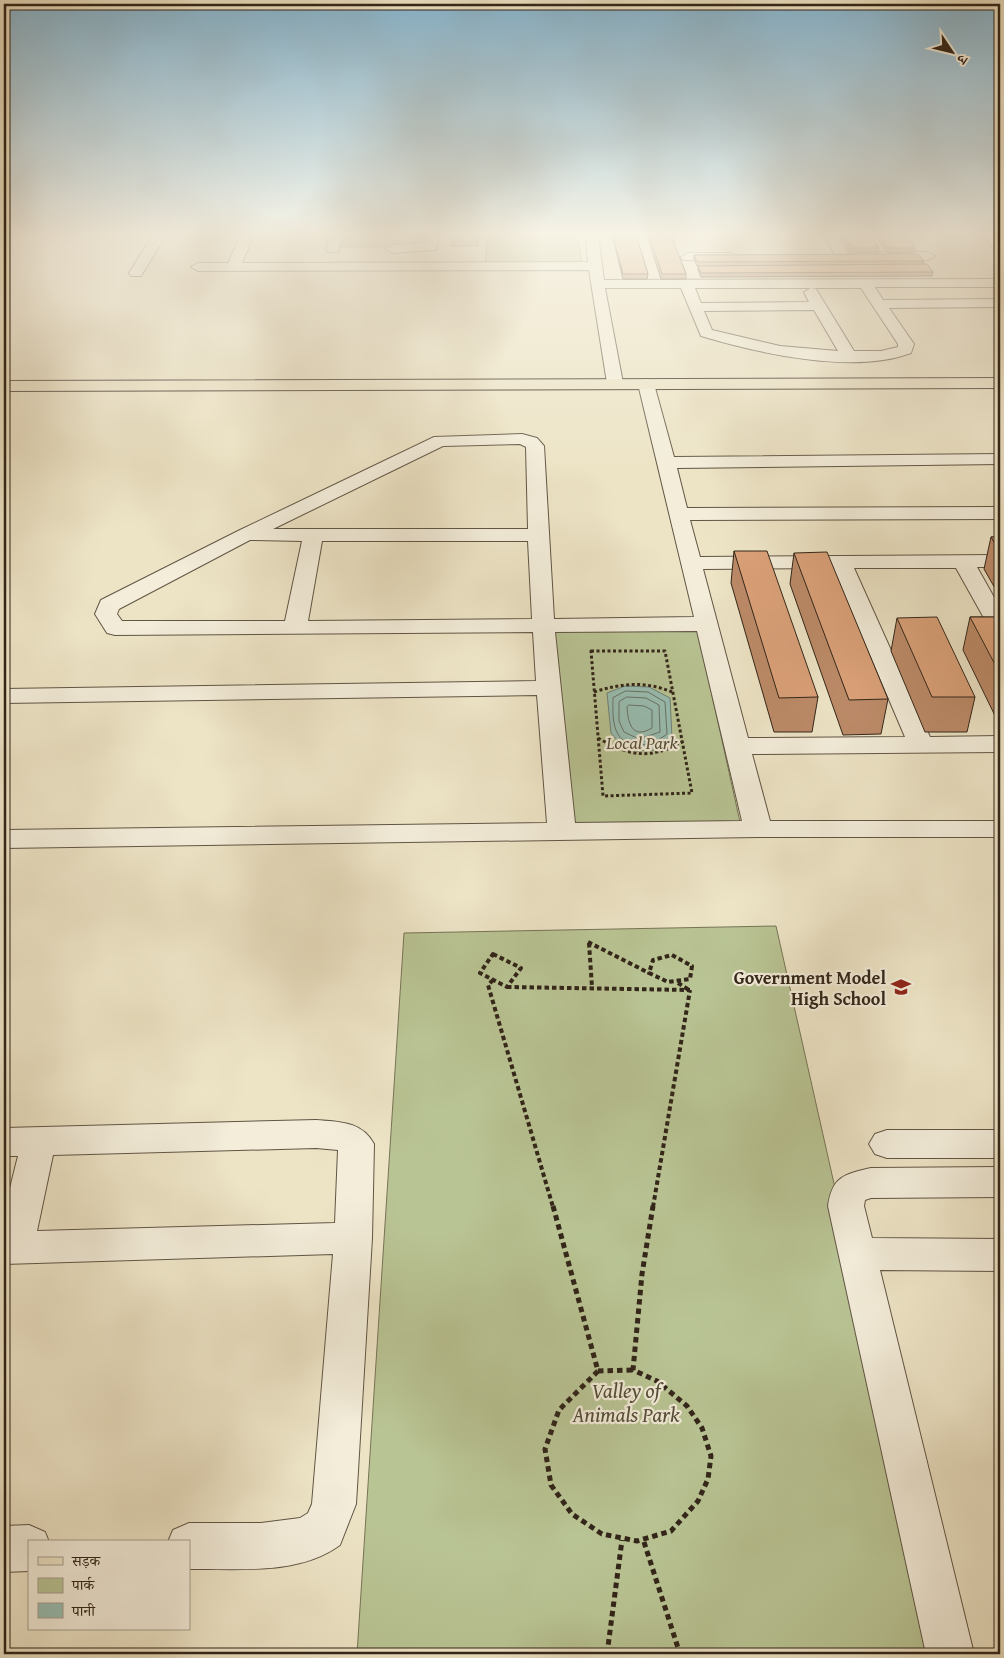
<svg xmlns="http://www.w3.org/2000/svg" width="1004" height="1658" font-family="'Gentium Book Plus','Noto Serif Devanagari',serif">
<style>
.green{fill:#b9c494;stroke:#767456}
.water{fill:#99bfb4;stroke:#708176}
.lines{fill:none;stroke-linecap:round;stroke-linejoin:round}
.shore{stroke:#667266;stroke-width:1}
.minor-casing{stroke:#615544;stroke-width:2}
.major-casing{stroke:#322519;stroke-width:2}
.path-far2{stroke:#322519;stroke-width:3;stroke-dasharray:3 2.5;stroke-linecap:butt}
.path-far1{stroke:#322519;stroke-width:4;stroke-dasharray:4.5 3;stroke-linecap:butt}
.path{stroke:#322519;stroke-width:5;stroke-dasharray:5.5 4;stroke-linecap:butt}
.minor{fill:#f3edda;fill-rule:evenodd}
.major{fill:#ede4c6;fill-rule:evenodd}
.wall{fill:#bc8a68;stroke:#322519}
.building{fill:#dba179;stroke:#322519}
.labels{text-anchor:middle;dominant-baseline:central;stroke-width:4.5;stroke-linejoin:round;paint-order:stroke}
.park-label{font-size:18px;font-style:italic;fill:#544d38;stroke:#f3edda}
.poi-label{font-size:18px;font-weight:bold;fill:#322519;stroke:#f3edda;text-anchor:end}
.near-park-label{font-size:21px;font-style:italic;fill:#544d38;stroke:#f3edda}
</style>
<rect width="100%" height="100%" fill="#ede4c6"/>
<filter id="stains"><feTurbulence type="fractalNoise" baseFrequency=".004" numOctaves="4"/><feColorMatrix values="0 0 0 0 .2 0 0 0 0 .09 0 0 0 0 .02 0 0 0 .5 -.17"/></filter>
<radialGradient id="worn" r=".72"><stop offset=".6" stop-color="#630" stop-opacity="0"/><stop offset="1" stop-color="#630" stop-opacity=".3"/></radialGradient>
<!-- green -->
<g class="green">
<path d="M346 235H420L419 247H341Z"/>
<path d="M488 235H577L582 263H485Z"/>
<path d="M552 631H698L740 822 570 825Z"/>
<path d="M776 926 940 1654H357L404 933Z"/>
</g>
<!-- water -->
<path class="water" d="M625 686 649 687 670 698 672 737 654 750 637 751 621 745 611 733 607 693Z"/>
<g class="lines">
<!-- shore -->
<g class="shore">
<path d="M626 691 648 692 665 702 667 734C652 746 625 753 616 730 612 720 613 708 613 698Z"/>
<path d="M627 697 646 698 659 705 660 732 639 739 624 732 619 721V702Z"/>
<path d="M629 705 644 706 652 710V728C632 740 628 723 627 707Z"/>
</g>
<defs>
<g id="minor">
<path d="M153 235H166L141 276H131L129 273Z"/>
<path d="M241 235H254L242 263 588 262 586 235H598L604 280 1000 279V287H875L883 300 1000 299V307L889 308 914 344 911 353C853 375 758 353 701 336L681 288H605L623 383 621 386H609L607 383 589 270 198 271 191 267 198 263H228ZM695 288H861L898 344V347L881 351H854L816 289 811 288 804 292 809 302 701 303ZM814 310 838 351 780 346 712 330 704 311Z"/>
<path d="M330 235H343L338 252H328L326 249Z"/>
<path d="M428 235H440L436 250 393 253 386 249 393 245 425 243Z"/>
<path d="M823 235H836L850 256 848 259H838Z"/>
<path d="M983 235H996L1000 240V251L995 250Z"/>
<path d="M882 252H928L935 256 928 260 877 259 875 256 877 253Z"/>
<path d="M688 253H732L739 257 732 261 683 260 681 257Z"/>
<path d="M646 379 652 381 654 384 674 457 1000 454V464L677 468 687 508 1000 507V519L690 520 700 557 1000 555V567H977L1000 608V634L992 632 989 627 956 568H854L930 737 1000 736V752L752 754 770 821H1000V837H758L4 848V830L547 823 537 695 4 703V689L536 681 533 632 115 635 107 633 95 614 101 600 238 531 434 437 522 434 537 438 544 446 554 619 694 617 638 384 640 381ZM520 444 526 447 528 529H273L443 446ZM250 540 302 541 285 621H122L117 614 119 609ZM322 541H528L532 619 308 621ZM833 568 905 737 748 738 703 569ZM697 631 742 821 575 823 555 632Z"/>
<path d="M316 1120C339 1122 362 1121 374 1144L372 1238 356 1504 340 1545C298 1576 238 1568 189 1569V1542H168L173 1530 189 1523H261L300 1518 308 1513 312 1504 333 1254 4 1264V1212L18 1156H4V1128ZM316 1148 338 1150 335 1223 37 1231 53 1155Z"/>
<path d="M887 1130H1000V1158H887L875 1154 869 1144 875 1134Z"/>
<path d="M1000 1167V1197L871 1198 865 1200 864 1206 872 1238 1000 1239V1271L880 1270 974 1654H926L828 1206C832 1177 844 1174 871 1168Z"/>
<path d="M29 1525 45 1532 49 1542H29V1571L4 1572V1526Z"/>
</g>
<path id="major" d="M1000 378V388L4 391V381Z"/>
</defs>
<!-- minor casing -->
<use href="#minor" class="minor-casing"/>
<!-- major casing -->
<use href="#major" class="major-casing"/>
<!-- path-far2 -->
<g class="path-far2">
<path d="M591 651H665L692 793 603 796Z"/>
<path d="M594 692C622 683 645 681 672 692"/>
<path d="M598 738C629 756 650 760 682 742"/>
</g>
<!-- path-far1 -->
<g class="path-far1">
<path d="M588 942 649 973"/>
<path d="M589 943 592 987"/>
<path d="M493 954 521 968 507 987 480 973Z"/>
<path d="M672 955 692 966 690 979 668 982 649 973 653 960Z"/>
<path d="M493 980 488 985 553 1207"/>
<path d="M678 983 689 990"/>
<path d="M507 987 690 990"/>
<path d="M653 1207 690 990"/>
</g>
<!-- path -->
<g class="path">
<path d="M553 1206 598 1371 559 1410 545 1449 551 1485 572 1514 602 1534 637 1541 671 1531 698 1501 708 1479 711 1456 702 1428 687 1406 657 1381 633 1370 642 1274 653 1206"/>
<path d="M598 1371 633 1370"/>
<path d="M644 1542 680 1654"/>
<path d="M607 1654 622 1540"/>
</g>
<!-- minor -->
<use href="#minor" class="minor"/>
<!-- major -->
<use href="#major" class="major"/>
</g>
<!-- wall -->
<g class="wall">
<rect x="451" y="235" width="27" height="11"/>
<path d="M612 235H636L648 274 647 279H623Z"/>
<path d="M647 235H671L686 274V279H661Z"/>
<path d="M839 235H869L879 248 878 252 851 253Z"/>
<path d="M875 235H905L915 248 914 252 888 253Z"/>
<path d="M694 255 924 261 923 264 933 272 932 276 701 277 698 270V266H697L694 259Z"/>
<path d="M991 537H1000V597L984 569Z"/>
<path d="M734 551 818 697 812 732H774L731 583Z"/>
<path d="M794 553 888 699 881 734 843 735 790 584Z"/>
<path d="M970 617H1000V726L963 650Z"/>
<path d="M897 618 975 697 967 732H925L891 651Z"/>
</g>
<!-- building -->
<g class="building">
<rect x="451" y="235" width="27" height="6"/>
<path d="M613 235H636L648 274H623Z"/>
<path d="M649 235H671L686 274H662Z"/>
<path d="M843 235H869L879 248H852Z"/>
<path d="M879 235H905L915 248H888Z"/>
<path d="M918 254 924 261 697 262 694 255Z"/>
<path d="M927 264 933 272 701 273 698 266Z"/>
<path d="M991 537H1000V552Z"/>
<path d="M734 551H767L818 697 779 698Z"/>
<path d="M827 552 888 699 849 700 794 553Z"/>
<path d="M937 617 975 697H932L897 618Z"/>
<path d="M970 617H1000V674Z"/>
</g>
<!-- sky -->
<linearGradient id="sky" x2="0" y2="1"><stop stop-color="#88b8d3"/><stop offset="0.5" stop-color="#f7f3e5"/><stop offset="1" stop-color="#f7f3e5" stop-opacity="0"/></linearGradient>
<rect width="1004" height="468" fill="url(#sky)"/>
<!-- icons -->
<defs>
<symbol id="school-bare" viewBox="-9 -9 18 18"><path d="M0-5L7-2L0 1L-7-2ZM-4 1L0 2.5L4 1V4Q0 6-4 4Z" fill="#8f2418" stroke="#f3edda" stroke-width="2.5" paint-order="stroke"/></symbol>
</defs>
<g fill-rule="evenodd">
<use href="#school-bare" x="887" y="973" width="28" height="28"/>
</g>
<g class="labels">
<!-- park labels -->
<g class="park-label">
<text x="642" y="742">Local Park</text>
</g>
<!-- poi labels -->
<g class="poi-label">
<text x="886" y="977">Government Model<tspan x="886" dy="21">High School</tspan></text>
</g>
<!-- near-park labels -->
<g class="near-park-label">
<text x="626" y="1390">Valley of<tspan x="626" dy="24">Animals Park</tspan></text>
</g>
</g>
<!-- margin -->
<rect width="1004" height="1658" fill="none" stroke="#ede4c6" stroke-width="20"/>
<rect x="5" y="5" width="994" height="1648" fill="none" stroke="#322519" stroke-width="2.5"/>
<rect x="10" y="10" width="984" height="1638" fill="none" stroke="#322519"/>
<!-- legend -->
<rect x="28" y="1540" width="162" height="90" fill="#f3edda" stroke="#a69d8d"/>
<rect x="38" y="1557" width="25" height="8" fill="#ede4c6" stroke="#a69d8d"/>
<text x="72" y="1566" font-size="15" fill="#322519">सड़क</text>
<rect x="38" y="1578" width="25" height="15" fill="#b9c494" stroke="#a69d8d"/>
<text x="72" y="1590" font-size="15" fill="#322519">पार्क</text>
<rect x="38" y="1603" width="25" height="15" fill="#99bfb4" stroke="#a69d8d"/>
<text x="72" y="1616" font-size="15" fill="#322519">पानी</text>
<!-- north arrow -->
<g transform="translate(952 52) rotate(125)" stroke="#f3edda" stroke-width="4" paint-order="stroke">
<path d="M0-4L9 19L0 12L-9 19Z" fill="#322519"/>
<text y="-8" font-size="14" font-weight="bold" text-anchor="middle" fill="#322519">उ</text>
</g>
<rect width="100%" height="100%" filter="url(#stains)"/>
<rect width="100%" height="100%" fill="url(#worn)"/>
</svg>
